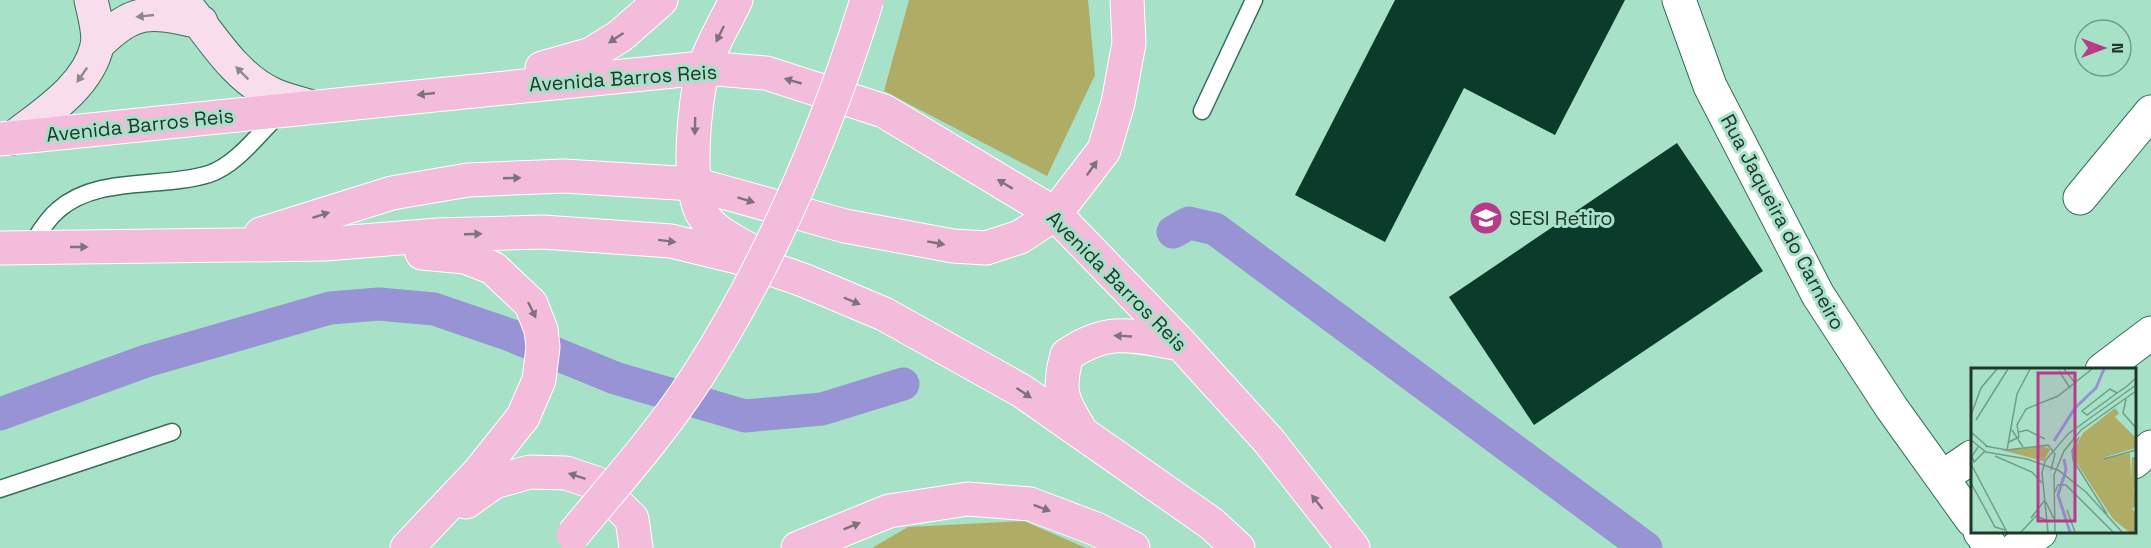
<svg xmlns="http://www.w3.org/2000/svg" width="2151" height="548" viewBox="0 0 2151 548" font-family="'Space Grotesk',sans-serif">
<rect width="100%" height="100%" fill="#a7e2c8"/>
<path fill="#afac66" d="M 909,0 L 1088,0 L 1095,75 L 1047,176 L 884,91 Z
M 1024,521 L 1086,548 L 872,548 L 908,527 Z"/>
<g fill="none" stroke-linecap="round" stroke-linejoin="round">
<path stroke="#9793d5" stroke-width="33" d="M 1173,232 L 1189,223 L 1215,229 L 1646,548
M 0,414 L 146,361 L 330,308 L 379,304 L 434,309 L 510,335 L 615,378 L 745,416 L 822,409 L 903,384"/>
</g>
<path fill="#0b3b2b" d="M 1395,0 L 1625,0 L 1555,135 L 1464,88 L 1385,242 L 1295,195 Z
M 1677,143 L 1763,271 L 1534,425 L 1449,297 Z"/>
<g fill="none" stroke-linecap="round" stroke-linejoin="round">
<defs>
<path id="service" d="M 1202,111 L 1254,0
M 30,247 C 38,235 46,220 58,210 C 98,175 161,189 209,174 C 236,165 259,134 279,114
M 0,489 L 172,432"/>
<path id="minor" d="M 2080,198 L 2151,112
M 2102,370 L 2151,333
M 2134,462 L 2151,447
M 1943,477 L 1972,457
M 2017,548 L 2040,532"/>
<path id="tertiary" d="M 1679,0 L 1710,86 L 1818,295 L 1891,407 L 1972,520
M 1980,532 L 1992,548"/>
<path id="secondary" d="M 182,0 C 209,32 233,76 272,94 C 284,100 299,103 313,107
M 97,45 C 136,7 150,11 201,22
M 13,138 C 42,115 88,87 97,46 C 100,33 94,14 91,0"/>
<path id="primary" d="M 736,0 C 725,23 710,47 703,71 C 694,101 686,188 703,215 C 713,232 738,243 755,253
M 542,68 L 591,54 L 620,36 L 661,0
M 0,139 L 703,68 L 766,73 L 884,111 L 1055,214 L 1181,344 L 1269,441 L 1353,548
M 261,234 L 392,193 L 468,180 L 564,176 L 694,184 L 845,226 L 953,246 L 986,248 L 1020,237 L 1055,214 L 1104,150 L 1118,103 L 1129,43 L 1127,0
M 0,248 L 325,244 L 438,235 L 543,232 L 671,241 L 737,257 L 803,280 L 884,314 L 1022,391 L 1212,524 L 1238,548
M 1081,431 C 1062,401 1057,391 1067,355 C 1109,326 1134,336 1181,344
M 466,502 L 494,482 L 530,472 L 566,473 L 596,483 L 632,519 L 636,548
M 407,548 L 480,471 L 523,417 L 539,380 L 543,347 L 541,330 L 531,304 L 493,268 L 465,257 L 422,253
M 798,548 L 889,511 L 968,499 L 1030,504 L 1096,529 L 1133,548"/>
</defs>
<use href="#service" stroke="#366e59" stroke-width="19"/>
<use href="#minor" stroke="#366e59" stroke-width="35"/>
<use href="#tertiary" stroke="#366e59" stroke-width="35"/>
<use href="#secondary" stroke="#366e59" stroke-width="35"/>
<use href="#primary" stroke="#fff" stroke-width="35"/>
<use href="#service" stroke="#fff" stroke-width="16"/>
<use href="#minor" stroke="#fff" stroke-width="33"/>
<use href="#tertiary" stroke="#fff" stroke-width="33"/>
<use href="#secondary" stroke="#f8ddec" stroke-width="33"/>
<use href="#primary" stroke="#f2bcda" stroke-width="33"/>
<defs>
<path id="primary-bridge" d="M 573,535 C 615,484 661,433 697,377 C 772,260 826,132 867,0"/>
</defs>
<use href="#primary-bridge" stroke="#fff" stroke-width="35" stroke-linecap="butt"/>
<use href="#primary-bridge" stroke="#f2bcda" stroke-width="33"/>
</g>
<defs><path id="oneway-solid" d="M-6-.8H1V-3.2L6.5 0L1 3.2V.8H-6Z" transform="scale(1.5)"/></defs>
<g fill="#8c8a8d">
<use href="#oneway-solid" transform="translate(145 16) rotate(174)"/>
<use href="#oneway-solid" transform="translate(242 73) rotate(-135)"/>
<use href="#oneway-solid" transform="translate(82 75) rotate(125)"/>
</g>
<g fill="#7e737b">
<use href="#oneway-solid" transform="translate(720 34) rotate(116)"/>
<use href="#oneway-solid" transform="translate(616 38) rotate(146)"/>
<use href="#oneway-solid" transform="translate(793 81) rotate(-164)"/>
<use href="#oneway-solid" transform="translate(426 94) rotate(174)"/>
<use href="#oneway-solid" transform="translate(695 126) rotate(91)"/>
<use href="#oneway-solid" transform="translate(1092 168) rotate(-55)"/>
<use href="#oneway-solid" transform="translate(512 178) rotate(-2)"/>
<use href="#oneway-solid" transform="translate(1005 184) rotate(-149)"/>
<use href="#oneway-solid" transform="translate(746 200) rotate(17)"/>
<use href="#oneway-solid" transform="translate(321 215) rotate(-18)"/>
<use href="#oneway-solid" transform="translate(473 234) rotate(-2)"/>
<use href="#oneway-solid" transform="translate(667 241) rotate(7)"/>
<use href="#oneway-solid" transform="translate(936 243) rotate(10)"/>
<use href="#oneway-solid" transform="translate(79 247)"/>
<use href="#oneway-solid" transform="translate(852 301) rotate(23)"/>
<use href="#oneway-solid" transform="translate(532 310) rotate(64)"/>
<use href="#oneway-solid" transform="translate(1123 336) rotate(-177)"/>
<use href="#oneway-solid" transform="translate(1024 393) rotate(34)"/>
<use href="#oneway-solid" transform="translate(577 476) rotate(-162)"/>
<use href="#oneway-solid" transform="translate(1317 502) rotate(-128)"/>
<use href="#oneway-solid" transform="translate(1042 508) rotate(21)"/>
<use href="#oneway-solid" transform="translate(852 526) rotate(-22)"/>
</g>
<defs>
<symbol id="school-disc" viewBox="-11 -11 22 22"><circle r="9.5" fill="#b83a88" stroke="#a7e2c8"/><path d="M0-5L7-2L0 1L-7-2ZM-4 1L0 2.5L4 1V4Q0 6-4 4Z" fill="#fff"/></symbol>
</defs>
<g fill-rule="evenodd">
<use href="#school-disc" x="1467" y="199" width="38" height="38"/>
</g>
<g text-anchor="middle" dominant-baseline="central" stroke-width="6" stroke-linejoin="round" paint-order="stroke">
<g font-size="20" fill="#20372e" stroke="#a7e2c8">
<text transform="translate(623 78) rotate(-4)">Avenida Barros Reis</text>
<text transform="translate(140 125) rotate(-6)">Avenida Barros Reis</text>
<text transform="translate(1783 222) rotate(62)">Rua Jaqueira do Carneiro</text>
<text transform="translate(1117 281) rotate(45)">Avenida Barros Reis</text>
</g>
<g font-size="20" fill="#20372e" stroke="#a7e2c8" text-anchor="start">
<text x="1509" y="218">SESI Retiro</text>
</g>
</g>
<g transform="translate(1971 368)">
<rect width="165" height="165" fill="#a7e2c8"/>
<path d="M 144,40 L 148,45 L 144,49 L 165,70 L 165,80 L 131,90 L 159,85 L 160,111 L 161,89 L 165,89 L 165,121 L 160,121 L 165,122 L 165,137 L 161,141 L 165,145 L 165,164 L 158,164 L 142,151 L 103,91 L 102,83 L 112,65 ZM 72,78 L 79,81 L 73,93 L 30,82 Z" fill="#afac66"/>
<path fill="none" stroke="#9793d5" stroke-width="3" d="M 83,73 L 104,40 L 125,20 L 133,1M 93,91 L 95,102 L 87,127 L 99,164"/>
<path fill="none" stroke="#719e8a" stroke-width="1.5" d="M 93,1 L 105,16M 88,3 L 99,20M 146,25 L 139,21 L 111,43 L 116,47 L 146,25 L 155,19 L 165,10M 155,31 L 152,45 L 165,60M 0,47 L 10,20 L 26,1M 5,52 L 37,1M 41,62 L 52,79M 0,64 L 17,79M 48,64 L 56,62 L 74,71M 108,69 L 101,83 L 102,92 L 136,146M 0,72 L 15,84 L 56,91 L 87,102 L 115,124 L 151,164M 38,74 L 48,69 L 46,57 L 55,41 L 87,28 L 121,1M 14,78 L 36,82 L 77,77 L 84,86 L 80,102M 7,79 L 1,88 L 3,94 L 14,83M 36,82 L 46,26 L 59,1M 24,88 L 61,104 L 71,115M 133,91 L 165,82M 0,96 L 36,164M 0,115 L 24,159 L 34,162M 84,124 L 87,117 L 95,117 L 142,164M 75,134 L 83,151M 96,142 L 104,164M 60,150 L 74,132M 50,164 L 65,148 L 75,152M 77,164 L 71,105 L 74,93 L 97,66 L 165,17M 84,164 L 83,107 L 93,83 L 110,62 L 165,23"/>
<path fill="#b83a88" fill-opacity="0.15" stroke="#b83a88" stroke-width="3" d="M 67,5 L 104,5 L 104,153 L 67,153 Z"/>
<rect width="165" height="165" fill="none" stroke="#20372e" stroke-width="3"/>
</g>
<g transform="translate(2103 48) rotate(90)"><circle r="28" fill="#a7e2c8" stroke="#719e8a" stroke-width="1.5"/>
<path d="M0-4.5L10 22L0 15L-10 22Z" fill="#b83a88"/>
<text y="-9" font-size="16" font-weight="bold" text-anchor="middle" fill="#20372e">N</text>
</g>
</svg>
